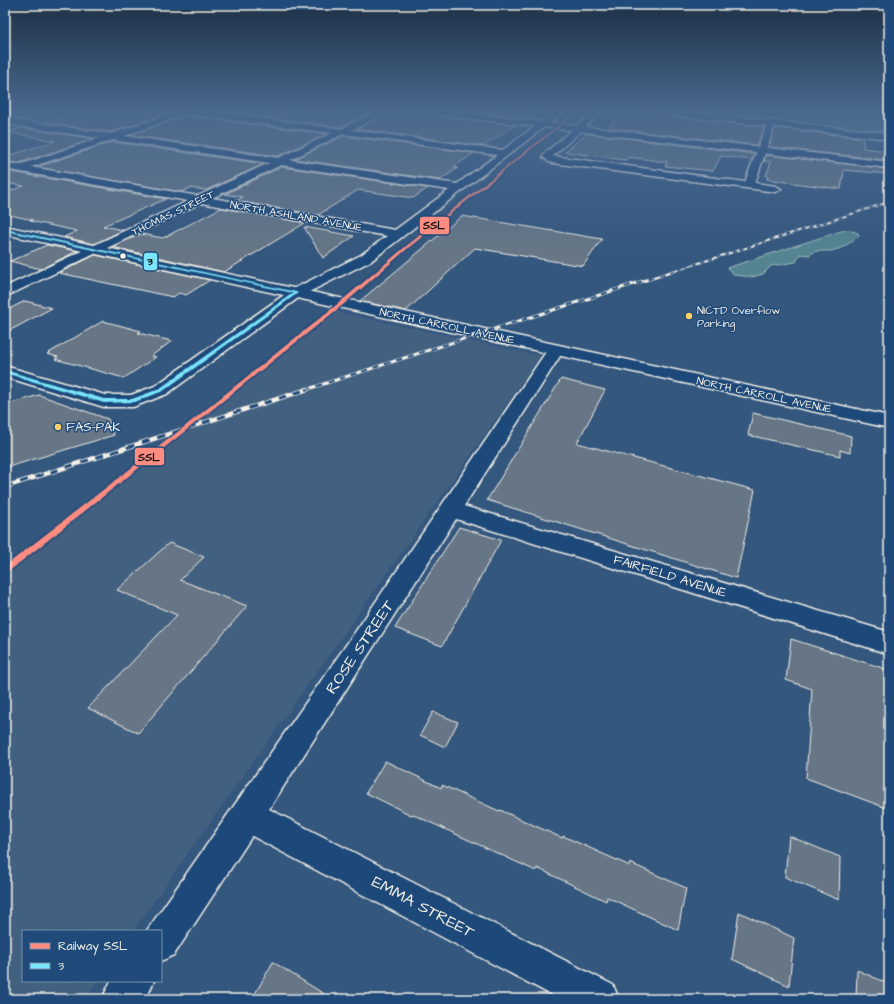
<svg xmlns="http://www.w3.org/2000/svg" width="894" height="1004" viewBox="0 0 894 1004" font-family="'Architects Daughter',sans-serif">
<rect width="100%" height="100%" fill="#34577e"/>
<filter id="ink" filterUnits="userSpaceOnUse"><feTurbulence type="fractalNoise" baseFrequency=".025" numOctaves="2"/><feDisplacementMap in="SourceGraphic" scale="8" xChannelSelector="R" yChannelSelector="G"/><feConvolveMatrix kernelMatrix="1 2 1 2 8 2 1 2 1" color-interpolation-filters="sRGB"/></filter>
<g filter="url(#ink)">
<path fill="#436080" d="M 334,311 L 541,356 L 133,931 L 23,931 L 23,981 L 98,981 L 85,999 L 5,999 L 5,564 Z"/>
<path fill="#528490" stroke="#a3babc" d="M 215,111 L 285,111 L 259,113 L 246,118 Z
M 780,111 L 889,111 L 889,134 L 855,130 L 851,127 L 839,125 L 834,121 L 825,120 L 809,120 L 808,123 C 793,124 791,118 780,111 Z
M 849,230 L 858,233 L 859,236 L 842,248 L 831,251 L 816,251 L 809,255 L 800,254 L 796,262 L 771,266 L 763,274 L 752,277 L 735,275 L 727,268 L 841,231 Z"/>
<path fill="#667686" stroke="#f4f1e8" d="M 79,111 L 148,111 L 166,114 L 111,132 L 42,122 Z
M 282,111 L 374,111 L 341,127 L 266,118 Z
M 390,111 L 419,111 L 424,114 L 515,125 L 484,146 L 357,129 Z
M 466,111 L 521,111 L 518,114 L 529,115 L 525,118 Z
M 624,111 L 647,111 L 652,114 L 764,127 L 757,145 L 607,128 Z
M 185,116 L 250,124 L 327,134 L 278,156 L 130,135 Z
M 22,128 L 94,139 L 19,163 L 5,162 L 5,157 L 55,141 L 6,132 Z
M 775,128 L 863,138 L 863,148 L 889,151 L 889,160 L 769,147 Z
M 586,134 L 599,135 L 754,154 L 752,160 L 721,156 L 713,171 L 665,166 L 667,162 L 628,157 L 626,160 L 565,152 Z
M 343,136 L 474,153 L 454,167 L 458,168 L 440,180 L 295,159 Z
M 113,142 L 264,164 L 206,190 L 190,188 L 181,192 L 37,167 Z
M 766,155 L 889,169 L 889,174 L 844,170 L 841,189 L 793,183 L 767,179 L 768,176 L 766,176 L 771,162 L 764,161 Z
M 281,167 L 428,188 L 413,198 L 358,190 L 318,215 L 236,201 L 243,197 L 225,194 Z
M 5,171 L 166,199 L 103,226 L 123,230 L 94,244 L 64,237 L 77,231 L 30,221 L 33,220 L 5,214 L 5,193 L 24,186 L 5,183 Z
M 221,208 L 305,223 L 224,272 L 112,247 L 141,234 L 163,238 Z
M 462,216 L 602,239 L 583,266 L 475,248 L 406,311 L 360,301 Z
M 304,227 L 354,236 L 323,258 Z
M 47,245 L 77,251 L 41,269 L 10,261 Z
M 95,255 L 210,280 L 186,295 L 179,293 L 173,297 L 59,273 Z
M 25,301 L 52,308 L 5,333 L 5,311 Z
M 103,321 L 141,331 L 138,333 L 172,341 L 151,356 L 156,357 L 124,378 L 55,359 L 58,357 L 47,354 Z
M 561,379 L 605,390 L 577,443 L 755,490 L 736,578 L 487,500 Z
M 39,395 L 108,419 L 114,435 L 5,468 L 5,405 Z
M 753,413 L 851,436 L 850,453 L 840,450 L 840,456 L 748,435 Z
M 459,527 L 501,540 L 442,646 L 395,628 Z
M 169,543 L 204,557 L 180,580 L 247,606 L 138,733 L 88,708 L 177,615 L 117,590 Z
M 791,639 L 889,670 L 889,809 L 806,778 L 812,689 L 786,680 Z
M 433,712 L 458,722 L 445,747 L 420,735 Z
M 385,761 L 441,788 L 442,785 L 499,811 L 500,810 L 562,838 L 563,836 L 630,866 L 630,863 L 686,888 L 678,930 L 607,897 L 606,901 L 537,868 L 536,871 L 412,814 L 411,815 L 366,793 Z
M 789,836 L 840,857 L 839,900 L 785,877 Z
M 739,912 L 794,938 L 789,986 L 732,959 Z
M 273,962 L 332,999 L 252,999 Z
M 857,970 L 889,984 L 889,999 L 856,999 Z"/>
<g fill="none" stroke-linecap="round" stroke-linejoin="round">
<defs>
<path id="street" d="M 179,111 L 206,111 L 341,129 L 378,111 L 389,111 L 352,130 L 503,150 L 555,111 L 565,111 L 371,261 L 301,296 L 167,394 L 133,407 L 104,407 L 5,377 L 5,366 L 105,395 L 131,395 L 155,386 L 291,290 L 361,255 L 387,236 L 201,203 L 5,297 L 5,287 L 188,201 L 5,169 L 5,163 L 19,165 L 100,138 L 5,124 L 5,118 L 111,134 ZM 187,114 L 332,133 L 278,158 L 124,136 ZM 343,134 L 497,155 L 457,184 L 290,160 ZM 113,140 L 269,163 L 198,196 L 31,167 ZM 281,165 L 449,190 L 395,230 L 212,198 Z
M 594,111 L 603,111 L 553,156 L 745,182 L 767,124 L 771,121 L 775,124 L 755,183 L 776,186 L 781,189 L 776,192 L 552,163 L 549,162 L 543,157 L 545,153 Z
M 725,111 L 733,111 L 727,121 L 724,122 L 720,119 Z
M 556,345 L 562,346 L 564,350 L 464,506 L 889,632 L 889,654 L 456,519 L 269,809 L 613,985 L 619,999 L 559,999 L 252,836 L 174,955 L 161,961 L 161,931 L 147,931 L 148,929 L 360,625 L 550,346 Z
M 111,981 L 154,981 L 146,999 L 102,999 Z"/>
<path id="secondary" d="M 420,111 L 449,111 L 889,162 L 889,168 L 424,113 Z
M 648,111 L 680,111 L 889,133 L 889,139 L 652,113 Z
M 5,226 L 889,416 L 889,428 L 5,234 Z"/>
<path id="primary" d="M 5,111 L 14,111 L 5,114 Z"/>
</defs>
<use href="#street" stroke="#f4f1e8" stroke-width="3"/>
<use href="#secondary" stroke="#f4f1e8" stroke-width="3"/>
<use href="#primary" stroke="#f4f1e8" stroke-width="3"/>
<use href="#street" fill="#1f4a7a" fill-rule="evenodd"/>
<use href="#secondary" fill="#1f4a7a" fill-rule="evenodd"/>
<use href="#primary" fill="#6c7e84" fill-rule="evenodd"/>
<defs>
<path id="rail-far2" d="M 671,272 L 889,202"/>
<path id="rail-far1" d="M 305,390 L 674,271"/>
<path id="rail" d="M 5,487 L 308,389"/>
</defs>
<use href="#rail-far2" stroke="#f4f1e8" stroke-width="2"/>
<use href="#rail-far1" stroke="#f4f1e8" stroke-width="3"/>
<use href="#rail" stroke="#f4f1e8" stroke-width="4.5"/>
<use href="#rail-far2" stroke="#1f4a7a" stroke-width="1.5" stroke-dasharray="4" stroke-linecap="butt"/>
<use href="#rail-far1" stroke="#1f4a7a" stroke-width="2" stroke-dasharray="6" stroke-linecap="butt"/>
<use href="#rail" stroke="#1f4a7a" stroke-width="3" stroke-dasharray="8" stroke-linecap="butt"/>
<defs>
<path id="bus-1" d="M 5,229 L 296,292 L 298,293 L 163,391 L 135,402 L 104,403 L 5,373 L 5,370 L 104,399 L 132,399 L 159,389 L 293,293 L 5,231 Z"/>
</defs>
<use href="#bus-1" stroke="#1f4a7a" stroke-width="3"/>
<use href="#bus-1" fill="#7ae5fd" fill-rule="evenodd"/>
<defs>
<path id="rail-1" d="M 576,111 L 579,111 L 407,249 L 344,304 L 188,429 L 8,572 L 5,573 L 5,566 L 184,427 L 340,302 L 405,247 Z"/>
</defs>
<use href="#rail-1" stroke="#1f4a7a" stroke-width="3"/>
<use href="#rail-1" fill="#ff8c80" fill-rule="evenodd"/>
</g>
</g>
<linearGradient id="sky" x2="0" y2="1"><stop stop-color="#1d3045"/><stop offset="0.44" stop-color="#4a698f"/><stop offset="1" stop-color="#4a698f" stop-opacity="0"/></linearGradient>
<rect width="894" height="252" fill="url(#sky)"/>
<circle fill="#f4f1e8" stroke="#1f4a7a" stroke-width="1.5" cx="123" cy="256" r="3.5"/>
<g fill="#ffd166" stroke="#1f4a7a" stroke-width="1.5">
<circle cx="689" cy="316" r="4"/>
<circle cx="58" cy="427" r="4"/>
</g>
<g text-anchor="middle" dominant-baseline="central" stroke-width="3" stroke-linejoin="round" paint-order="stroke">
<g font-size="11" fill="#f4f1e8" stroke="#1f4a7a">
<text transform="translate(173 213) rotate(-26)">THOMAS STREET</text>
<text transform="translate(296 216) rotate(10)">NORTH ASHLAND AVENUE</text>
<text transform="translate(447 326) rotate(12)">NORTH CARROLL AVENUE</text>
<text transform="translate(764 395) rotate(12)">NORTH CARROLL AVENUE</text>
</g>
<g font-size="11" fill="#f4f1e8" stroke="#1f4a7a" text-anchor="start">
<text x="697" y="310">NICTD Overflow<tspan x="697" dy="13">Parking</tspan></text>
</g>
<g font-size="13" fill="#f4f1e8" stroke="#1f4a7a" text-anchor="start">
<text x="66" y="427">FAS-PAK</text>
</g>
<g font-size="13" fill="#f4f1e8" stroke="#1f4a7a">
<text transform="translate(670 576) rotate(17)">FAIRFIELD AVENUE</text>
</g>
<g font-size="16" fill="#f4f1e8" stroke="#1f4a7a">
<text transform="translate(360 647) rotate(-56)">ROSE STREET</text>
<text transform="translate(423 907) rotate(28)">EMMA STREET</text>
</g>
</g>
<g stroke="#1f4a7a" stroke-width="1.5">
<rect x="419" y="216" width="31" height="19" rx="4" fill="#ff8c80"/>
<rect x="143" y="252" width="15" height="19" rx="4" fill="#7ae5fd"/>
<rect x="134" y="447" width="31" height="19" rx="4" fill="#ff8c80"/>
</g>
<g font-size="11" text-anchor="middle" font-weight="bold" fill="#111">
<text x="434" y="229">SSL</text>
<text x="150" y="265">3</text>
<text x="149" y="461">SSL</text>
</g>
<rect width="894" height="1004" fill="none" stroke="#1f4a7a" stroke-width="20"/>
<rect x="10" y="10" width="874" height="984" fill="none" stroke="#f4f1e8" stroke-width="1.5" filter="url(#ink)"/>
<rect x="22" y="930" width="140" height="52" fill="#1f4a7a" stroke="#748da6"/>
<rect x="30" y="943" width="20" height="6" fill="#ff8c80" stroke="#748da6"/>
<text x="58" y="950" font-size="12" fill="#f4f1e8">Railway SSL</text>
<rect x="30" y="963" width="20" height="6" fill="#7ae5fd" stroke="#748da6"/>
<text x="58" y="970" font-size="12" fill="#f4f1e8">3</text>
</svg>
